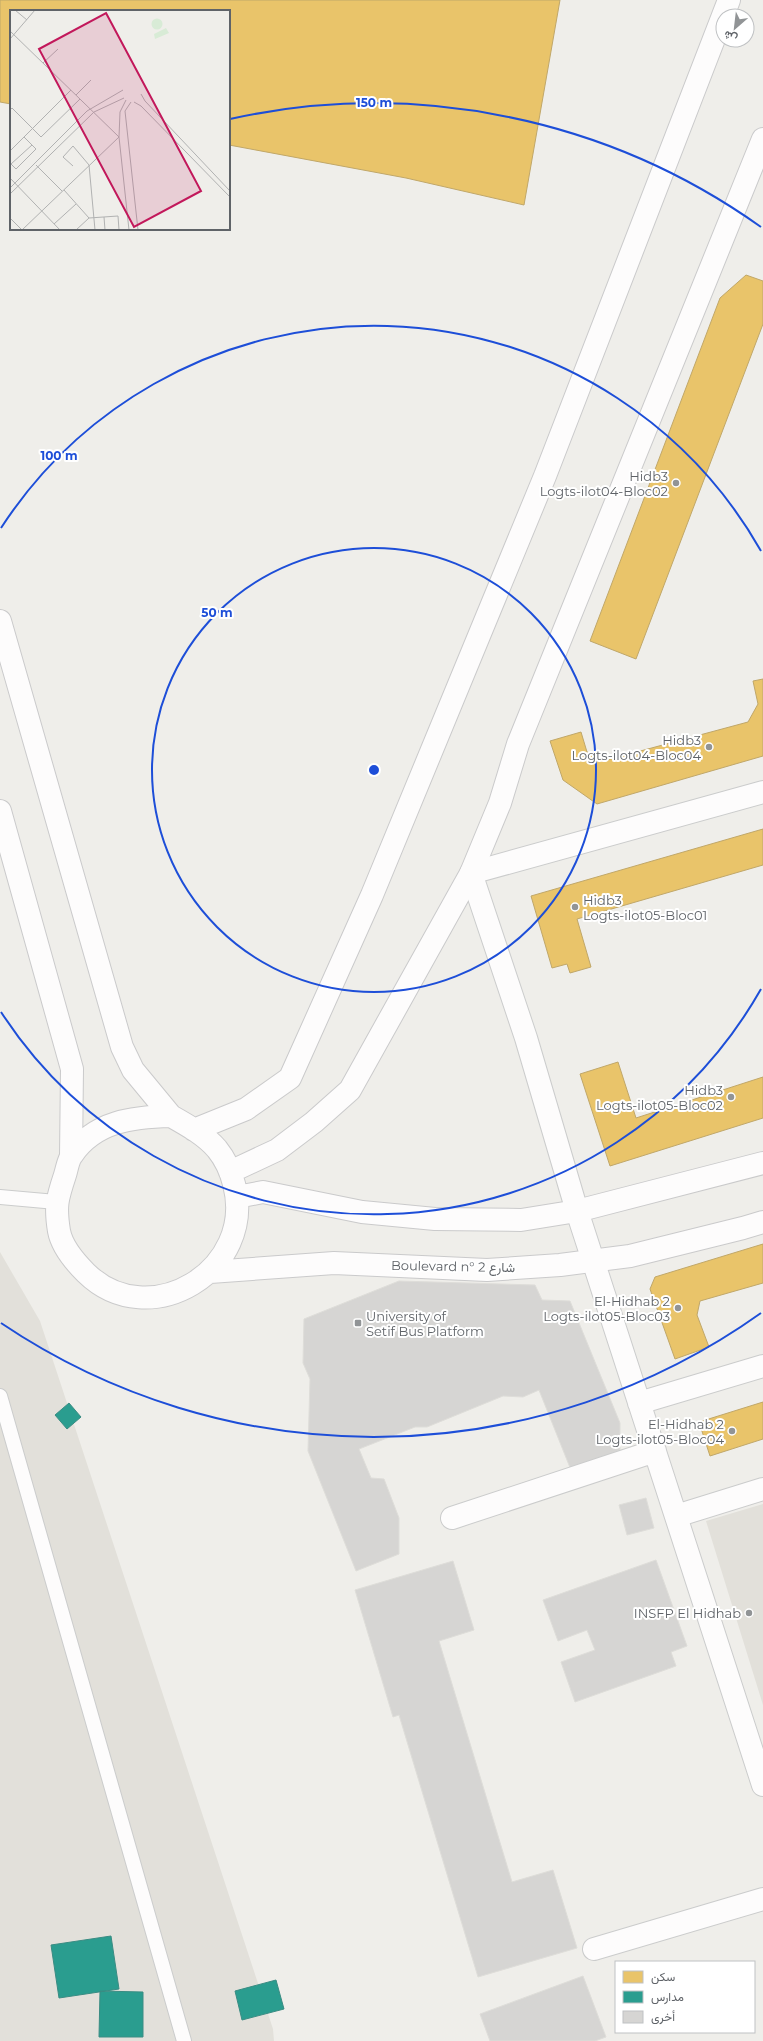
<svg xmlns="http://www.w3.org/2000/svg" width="763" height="2041" viewBox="0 0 763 2041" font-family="Montserrat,Vazirmatn,sans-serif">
<rect width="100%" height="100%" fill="#efeeea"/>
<path fill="#e2e0da" d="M 0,1252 L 40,1321 L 273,2029 L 274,2041 L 0,2041 Z
M 763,1504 L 763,1705 L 706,1521 Z"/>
<path fill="#e9c46a" stroke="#c0a769" d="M 0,0 L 560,0 L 524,205 L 406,178 L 229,145 L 229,11 L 11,11 L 11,104 L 0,102 Z
M 746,275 L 763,281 L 763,324 L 636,659 L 590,641 L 720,298 Z
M 763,679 L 763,756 L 597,804 L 563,780 L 550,741 L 581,732 L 587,752 L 607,760 L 748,722 L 758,704 L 753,681 Z
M 763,829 L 763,865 L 577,919 L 591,967 L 570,973 L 567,964 L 552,968 L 531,896 Z
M 618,1062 L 636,1118 L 763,1077 L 763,1118 L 610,1166 L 580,1074 Z
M 763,1244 L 763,1283 L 700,1301 L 697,1315 L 709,1347 L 675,1359 L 650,1289 L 655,1277 Z
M 763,1402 L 763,1439 L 710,1456 L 699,1422 Z"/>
<path fill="#2a9d8f" stroke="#3a8c83" d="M 69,1403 L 81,1417 L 67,1429 L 55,1415 Z
M 111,1936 L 119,1989 L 59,1998 L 51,1945 Z
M 276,1980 L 284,2009 L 242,2020 L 235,1991 Z
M 100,1991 L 143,1992 L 143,2037 L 99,2037 Z"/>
<path fill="#d6d5d3" stroke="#deddd9" d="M 399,1281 L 535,1285 L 542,1300 L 570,1301 L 620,1423 L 620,1450 L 571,1470 L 539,1390 L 523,1397 L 503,1396 L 427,1427 L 415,1427 L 359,1449 L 371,1478 L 384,1479 L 399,1518 L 399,1554 L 356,1571 L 308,1451 L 310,1379 L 303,1363 L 304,1319 Z
M 646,1498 L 654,1528 L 627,1535 L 619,1505 Z
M 656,1560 L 687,1646 L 671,1652 L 676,1666 L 575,1702 L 561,1662 L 595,1650 L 587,1630 L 558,1641 L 543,1600 Z
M 453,1561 L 474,1630 L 439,1641 L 512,1882 L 553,1870 L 577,1948 L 478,1977 L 399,1715 L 393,1717 L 355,1590 Z
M 583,1976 L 606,2037 L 595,2041 L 490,2041 L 480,2014 Z"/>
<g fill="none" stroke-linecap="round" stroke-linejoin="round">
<defs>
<path id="lane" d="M 0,1197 L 56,1202
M 0,1396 L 184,2041"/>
<path id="street" d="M 763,792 L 471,873 L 526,1038 L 577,1211 L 763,1785
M 639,1403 L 763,1366
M 676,1516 L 763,1489
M 452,1518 L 655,1451
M 594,1949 L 763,1899"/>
<path id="secondary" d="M 0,621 L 122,1047 L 133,1070 L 171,1116
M 0,811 L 72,1069 L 71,1156
M 171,1116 C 187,1125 205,1135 217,1149 C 225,1159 231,1172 234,1184 C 257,1270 149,1335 86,1273 C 75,1262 62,1247 59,1231 C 55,1206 57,1199 65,1175 C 67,1169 68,1160 72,1155 C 95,1121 133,1117 171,1116 Z
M 194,1130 L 246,1109 L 290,1078 L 372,895 L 545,476 L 729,0
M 230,1172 L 277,1150 L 314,1122 L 350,1090 L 471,873 L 500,803 L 518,744 L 763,139
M 237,1197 L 263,1192 L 362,1212 L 435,1219 L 521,1220 L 577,1211 L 763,1163
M 210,1272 L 334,1263 L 487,1270 L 560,1265 L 630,1256 L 743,1228 L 763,1222"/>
</defs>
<use href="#lane" stroke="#cbcccc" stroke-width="16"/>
<use href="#street" stroke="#cbcccc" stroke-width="24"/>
<use href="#secondary" stroke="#cacacb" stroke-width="24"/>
<use href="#lane" stroke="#fdfcfc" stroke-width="14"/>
<use href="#street" stroke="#fdfcfc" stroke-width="22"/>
<use href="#secondary" stroke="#fdfcfc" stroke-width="22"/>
</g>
<g fill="none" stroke="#1d4ed8" stroke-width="2">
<circle cx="374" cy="770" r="222"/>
<path d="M761 989A445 445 0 0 1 1 1012M1 528A445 445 0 0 1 761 551"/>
<path d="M761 1313A667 667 0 0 1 1 1323M230 119A667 667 0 0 1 761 227"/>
</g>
<g fill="#919496" stroke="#fff" stroke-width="1.5">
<circle cx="676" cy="483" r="4"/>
<circle cx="709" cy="747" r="4"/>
<circle cx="575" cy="907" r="4"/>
<circle cx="731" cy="1097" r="4"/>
<circle cx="678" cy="1308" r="4"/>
<rect x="354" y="1319" width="8" height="8" rx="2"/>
<circle cx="732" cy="1431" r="4"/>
<circle cx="749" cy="1613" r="4"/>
</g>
<g text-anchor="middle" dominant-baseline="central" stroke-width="4" stroke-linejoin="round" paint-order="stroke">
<g font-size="13" fill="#5f6368" stroke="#fff" text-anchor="end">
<text x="668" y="476">Hidb3<tspan x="668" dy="15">Logts-ilot04-Bloc02</tspan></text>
<text x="701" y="740">Hidb3<tspan x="701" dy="15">Logts-ilot04-Bloc04</tspan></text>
<text x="583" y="900" text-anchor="start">Hidb3<tspan x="583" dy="15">Logts-ilot05-Bloc01</tspan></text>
<text x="723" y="1090">Hidb3<tspan x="723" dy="15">Logts-ilot05-Bloc02</tspan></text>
<text x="670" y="1301">El-Hidhab 2<tspan x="670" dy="15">Logts-ilot05-Bloc03</tspan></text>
<text x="366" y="1316" text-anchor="start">University of<tspan x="366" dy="15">Setif Bus Platform</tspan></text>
<text x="724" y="1424">El-Hidhab 2<tspan x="724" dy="15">Logts-ilot05-Bloc04</tspan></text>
<text x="741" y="1613">INSFP El Hidhab</text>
</g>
<g font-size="13" fill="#5f6368" stroke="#fff">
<text transform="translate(453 1266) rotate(1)">Boulevard n° شارع 2</text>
</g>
</g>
<g transform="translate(10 10)">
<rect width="220" height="220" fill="#efeeea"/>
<path d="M141.5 14a5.5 5.5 0 1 1 11 0a5.5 5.5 0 1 1-11 0ZM 156,18 L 159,23 L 145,29 L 144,24 Z" fill="#d8ebd6"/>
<path fill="none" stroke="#b1b2b2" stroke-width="1" d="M 5,0 L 17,10M 0,21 L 109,127M 0,29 L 25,0M 33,53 L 48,39M 131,84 L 135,91 L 220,181M 66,85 L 81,70M 116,90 L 110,102 L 109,127 L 119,220M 121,92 L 115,101 L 128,220M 124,92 L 131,96 L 220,187M 0,100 L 2,98 L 31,127 L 70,89M 14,127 L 26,139 L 6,159 L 1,154 L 22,135M 0,141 L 61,80M 26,155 L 52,181M 63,156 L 53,147 L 63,136 L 79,155 L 85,220M 0,168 L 50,220M 0,178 L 77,101 L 113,80M 54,180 L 79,208M 0,184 L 84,102 L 114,88M 94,207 L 95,220M 0,208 L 12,220M 44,214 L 66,194M 12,220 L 109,127M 66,220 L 79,208 L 108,206 L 109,220"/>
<path fill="#c2185b" fill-opacity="0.15" stroke="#c2185b" stroke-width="2" d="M 96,3 L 191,181 L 124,217 L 29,39 Z"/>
<rect width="220" height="220" fill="none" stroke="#5f6368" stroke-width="2"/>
</g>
<circle cx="374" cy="770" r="6" fill="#1d4ed8" stroke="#fff" stroke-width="2"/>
<g font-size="12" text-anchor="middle" font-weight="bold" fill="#1d4ed8" stroke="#fff" stroke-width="4" stroke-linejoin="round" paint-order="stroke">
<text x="374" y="107">150 m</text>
<text x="59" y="460">100 m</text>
<text x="217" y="617">50 m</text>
</g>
<rect x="615" y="1961" width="140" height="72" fill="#ffffff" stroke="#bfc1c3"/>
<rect x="623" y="1971" width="20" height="12" fill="#e9c46a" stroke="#bfc1c3"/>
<text x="651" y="1981" font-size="12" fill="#5f6368">سكن</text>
<rect x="623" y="1991" width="20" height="12" fill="#2a9d8f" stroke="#bfc1c3"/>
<text x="651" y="2001" font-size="12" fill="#5f6368">مدارس</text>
<rect x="623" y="2011" width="20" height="12" fill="#d6d5d3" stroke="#bfc1c3"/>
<text x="651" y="2021" font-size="12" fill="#5f6368">أخرى</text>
<g transform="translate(735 28) rotate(208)"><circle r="19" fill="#ffffff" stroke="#bfc1c3"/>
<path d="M0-3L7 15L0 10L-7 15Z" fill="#919496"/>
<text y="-6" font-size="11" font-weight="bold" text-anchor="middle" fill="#5f6368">ش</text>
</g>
</svg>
